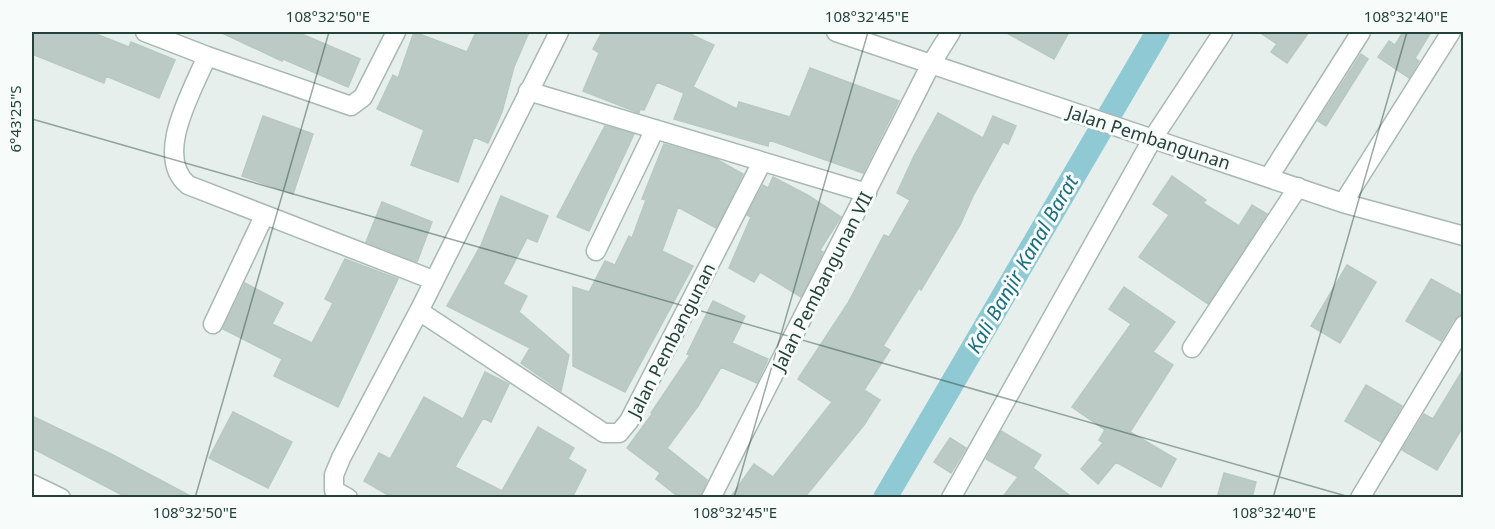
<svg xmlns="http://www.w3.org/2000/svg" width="1495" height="529" viewBox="0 0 1495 529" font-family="'Noto Sans',sans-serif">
<rect width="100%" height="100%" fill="#e6efeb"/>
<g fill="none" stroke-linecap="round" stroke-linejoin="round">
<path stroke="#8ec9d4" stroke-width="24" d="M 885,498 L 1158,32"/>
</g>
<path fill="#bbcac4" stroke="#b8c9c2" stroke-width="1.5" d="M 32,32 L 91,32 L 129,47 L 131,42 L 175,60 L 159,98 L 106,76 L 104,83 L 32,54 Z
M 220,32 L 297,32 L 360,59 L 348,87 L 283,59 L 282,61 Z
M 414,32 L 467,52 L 476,32 L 529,32 L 514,67 L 502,112 L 488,143 L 474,137 L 458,182 L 411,165 L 424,130 L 377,109 L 393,75 L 398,78 Z
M 602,32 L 686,32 L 714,45 L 693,87 L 737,109 L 739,102 L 790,117 L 810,68 L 899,101 L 863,173 L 769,140 L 768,146 L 674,119 L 684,93 L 657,82 L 644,110 L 640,109 L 639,113 L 583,91 L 599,53 L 593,49 Z
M 1005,32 L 1069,32 L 1054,59 Z
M 1259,32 L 1309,32 L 1287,63 L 1271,52 L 1277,44 Z
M 1403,32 L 1431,32 L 1415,58 L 1419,61 L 1409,78 L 1378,57 L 1389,41 L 1395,45 Z
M 1361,54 L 1368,59 L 1326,126 L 1318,121 Z
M 938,113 L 983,138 L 993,116 L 1016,126 L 1008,144 L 1003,142 L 973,196 L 960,225 L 921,290 L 919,288 L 883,346 L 890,350 L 864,390 L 880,400 L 864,425 L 804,498 L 730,498 L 754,464 L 773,477 L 832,402 L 798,379 L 848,303 L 884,235 L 889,237 L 910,200 L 897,193 L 914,156 Z
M 263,116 L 313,134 L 293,194 L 242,176 Z
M 605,126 L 634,134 L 589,231 L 557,217 Z
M 664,144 L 716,159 L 743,174 L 716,228 L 678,207 L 662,251 L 693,266 L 625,392 L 573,366 L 573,287 L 589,292 L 605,261 L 615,265 L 629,236 L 632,238 L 646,200 L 642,199 Z
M 1172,176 L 1206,200 L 1203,203 L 1239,226 L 1252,205 L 1267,214 L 1208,304 L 1139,257 L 1169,215 L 1153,204 Z
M 773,177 L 809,196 L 841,217 L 820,250 L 823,252 L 801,297 L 760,272 L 754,282 L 729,268 L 751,217 L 747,215 L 763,185 L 768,188 Z
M 501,196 L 548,216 L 537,242 L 527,238 L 503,284 L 527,296 L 519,312 L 569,355 L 561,391 L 521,363 L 530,348 L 447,306 L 481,245 Z
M 382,202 L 432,222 L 417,262 L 366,242 Z
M 345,259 L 398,279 L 338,407 L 274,376 L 282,359 L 223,329 L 245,283 L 283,303 L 272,324 L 312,343 L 333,303 L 325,299 Z
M 1347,265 L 1376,282 L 1340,343 L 1311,326 Z
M 1431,279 L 1464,297 L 1464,314 L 1454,319 L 1441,341 L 1406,321 Z
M 1124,287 L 1175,322 L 1153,352 L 1173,365 L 1130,432 L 1176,459 L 1161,487 L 1116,462 L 1098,484 L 1081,469 L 1103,443 L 1099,440 L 1105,430 L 1072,407 L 1131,324 L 1109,309 Z
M 713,301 L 745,316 L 732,343 L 768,359 L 757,383 L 721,367 L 698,406 L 667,448 L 707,480 L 700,498 L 680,498 L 656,479 L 660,473 L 627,448 L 652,414 L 651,413 L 690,355 L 687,354 Z
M 1464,368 L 1464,425 L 1437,470 L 1402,450 L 1424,414 L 1433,419 Z
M 485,372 L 509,384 L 491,422 L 483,418 L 455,467 L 502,491 L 538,427 L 574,448 L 568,459 L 586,470 L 572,498 L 393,498 L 364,481 L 379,453 L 390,459 L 424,397 L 463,419 Z
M 1366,385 L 1402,406 L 1381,442 L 1345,421 Z
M 233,412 L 292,442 L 268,488 L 209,458 Z
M 32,416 L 113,455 L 194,498 L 128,498 L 32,448 Z
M 1001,431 L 1041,455 L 1033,468 L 1073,498 L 1002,498 L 1018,477 L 986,459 Z
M 950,438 L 966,448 L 951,473 L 934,462 Z
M 1224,473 L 1256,482 L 1252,498 L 1217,498 Z"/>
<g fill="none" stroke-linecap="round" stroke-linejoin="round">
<defs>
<path id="minor" d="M 145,32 L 207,56 L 351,106 L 363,97 L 396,32
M 836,32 L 1343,203 L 1464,236
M 207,56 C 193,90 153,156 188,185 L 433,280
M 528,91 L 867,193
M 1269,177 L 1361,32
M 1343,203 L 1451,32
M 596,251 L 655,129
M 419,311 L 604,433 L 619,433 L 629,421 L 762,162
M 213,324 L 264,216
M 1192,348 L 1298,187
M 32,484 L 61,498
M 348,498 L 334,490 L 334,475 L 341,458 L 419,311 L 559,32
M 711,498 L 931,64 L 951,32
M 951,498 L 1153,138 L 1223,32
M 1360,498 L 1464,325"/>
</defs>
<use href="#minor" stroke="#a8b8b2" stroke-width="21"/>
<use href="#minor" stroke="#fff" stroke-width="18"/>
</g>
<path fill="none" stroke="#24423a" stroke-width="1.5" stroke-opacity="0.45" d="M 32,119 L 1353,498M 195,498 L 329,32M 734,498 L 868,32M 1273,498 L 1407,32"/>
<g text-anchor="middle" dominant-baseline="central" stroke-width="6" stroke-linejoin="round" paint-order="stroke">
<g font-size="18" fill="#24423a" stroke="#f7fbf9">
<text transform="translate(1149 137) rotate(18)">Jalan Pembangunan</text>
<text transform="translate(822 281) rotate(-63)">Jalan Pembangunan VII</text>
<text transform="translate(671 340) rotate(-63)">Jalan Pembangunan</text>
</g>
<g font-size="20" font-style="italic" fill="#1c6f80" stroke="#f7fbf9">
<text transform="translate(1022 264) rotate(-60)">Kali Banjir Kanal Barat</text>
</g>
</g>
<rect width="1495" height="529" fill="none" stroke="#f7fbf9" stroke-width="66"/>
<rect x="33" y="33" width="1429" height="463" fill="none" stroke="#24423a" stroke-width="2"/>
<g font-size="15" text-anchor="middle" fill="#24423a">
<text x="328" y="22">108°32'50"E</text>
<text x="867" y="22">108°32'45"E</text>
<text x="1406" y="22">108°32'40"E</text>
<text transform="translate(16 119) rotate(-90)" y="5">6°43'25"S</text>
<text x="195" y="518">108°32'50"E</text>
<text x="735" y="518">108°32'45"E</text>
<text x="1274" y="518">108°32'40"E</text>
</g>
</svg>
